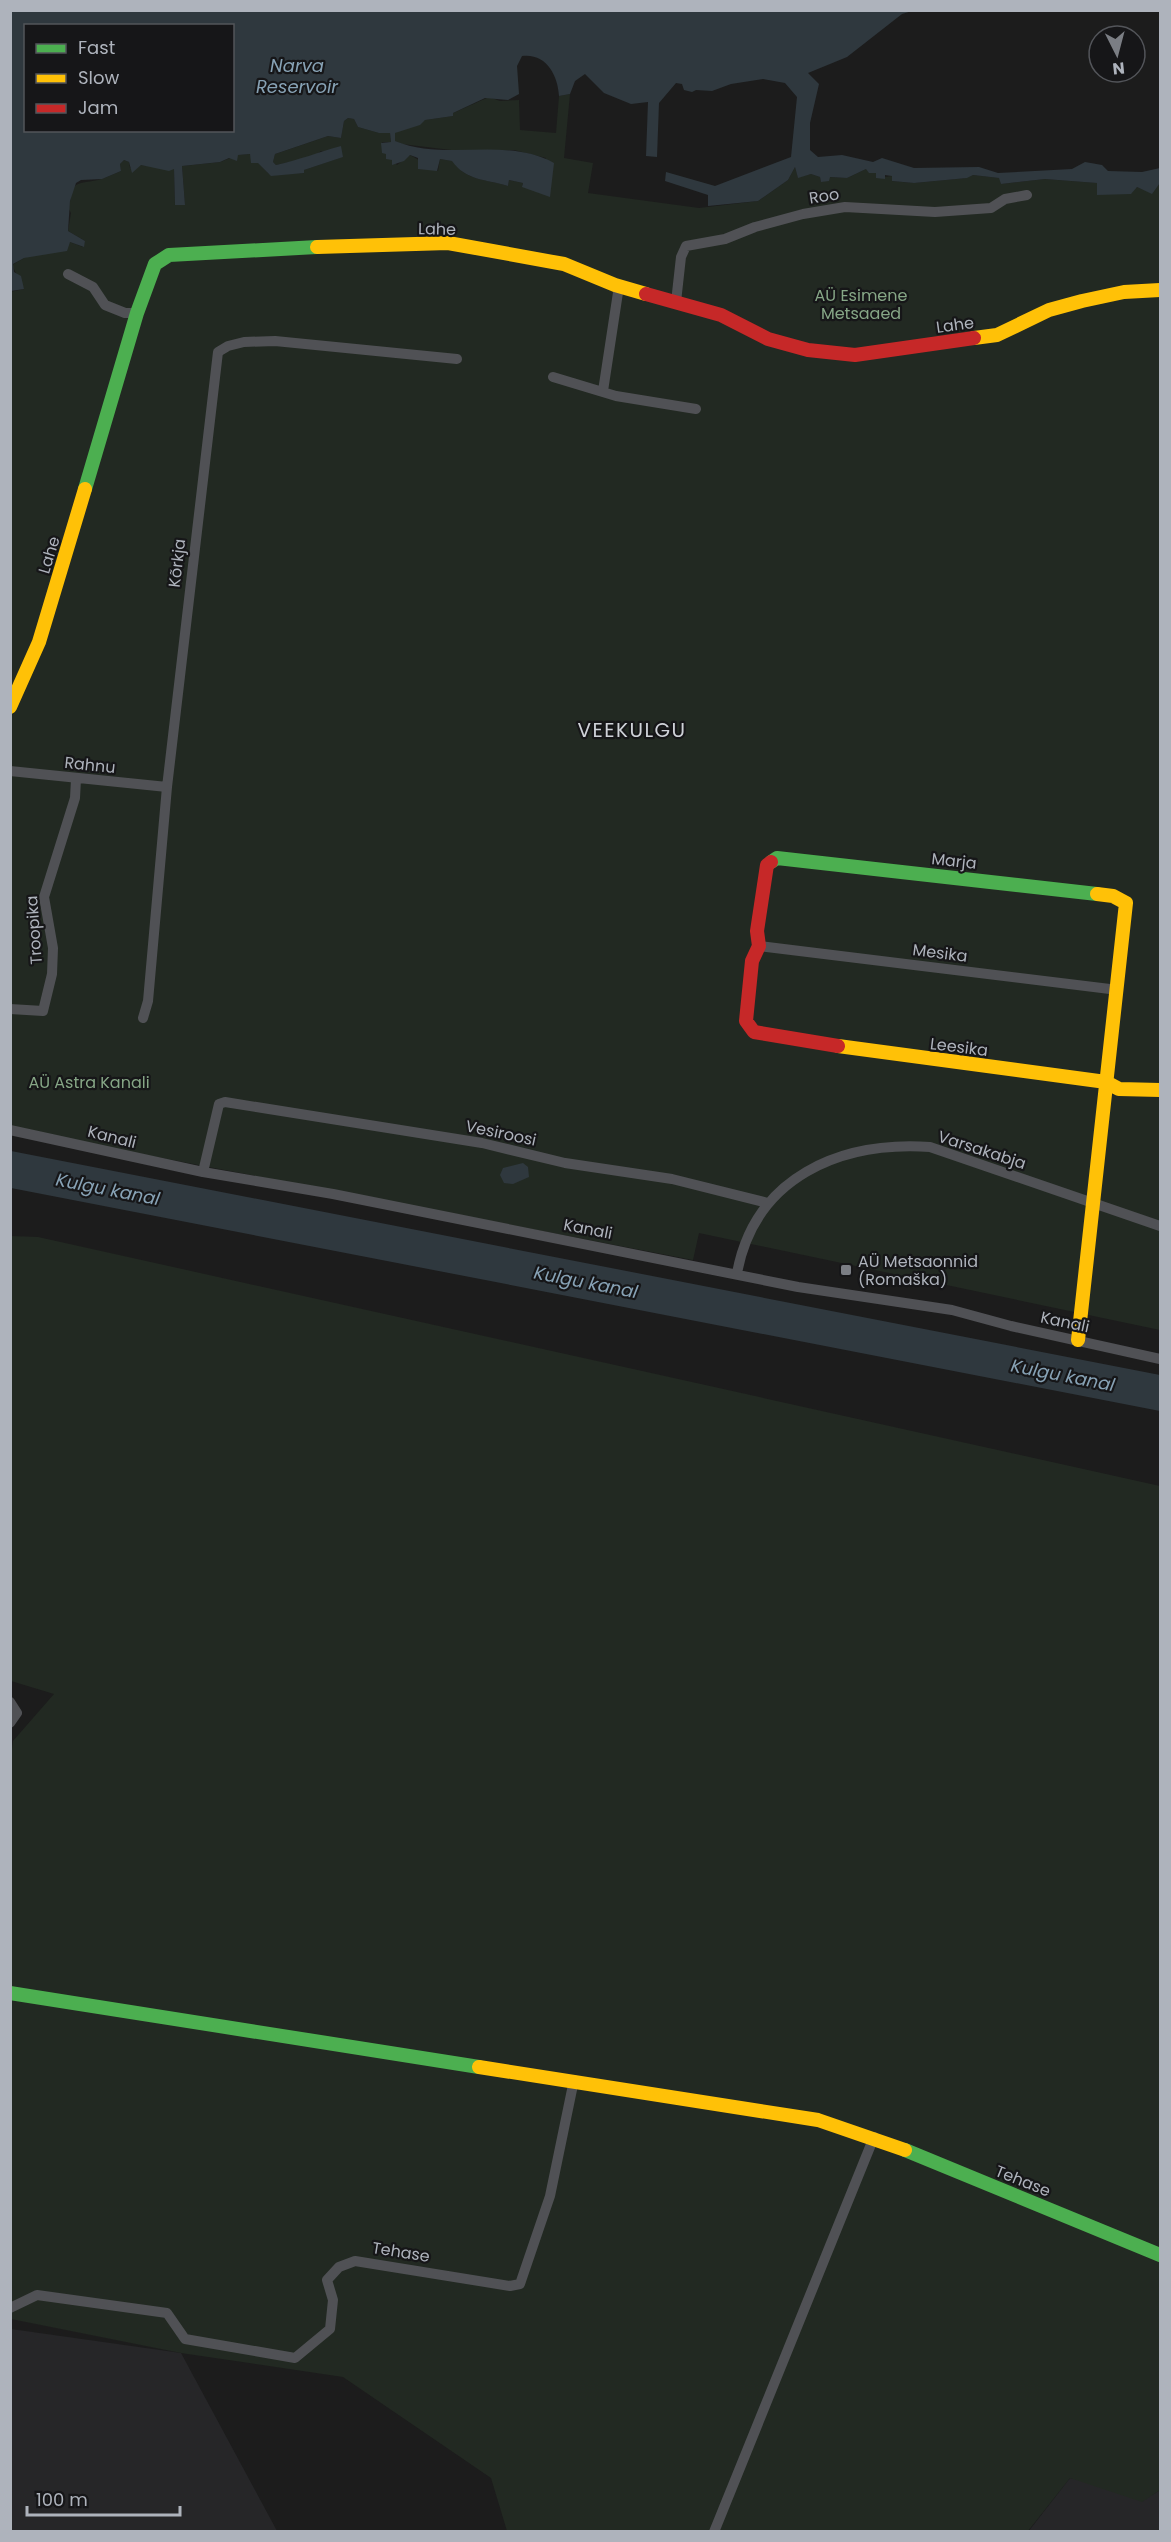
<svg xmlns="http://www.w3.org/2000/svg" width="1171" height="2542" viewBox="0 0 1171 2542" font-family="Poppins,sans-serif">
<rect width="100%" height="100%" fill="#1c1c1c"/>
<path fill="#262628" d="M 11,2329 L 181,2353 L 277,2531 L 11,2531 Z
M 1070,2478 L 1152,2495 L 1160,2490 L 1160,2531 L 1028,2532 Z"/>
<path fill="#222922" d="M 570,94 L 564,158 L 593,163 L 588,193 L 699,208 L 758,201 L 788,180 L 795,167 L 798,177 L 811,174 L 820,177 L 821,181 L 829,177 L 847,178 L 866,169 L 876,173 L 876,178 L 892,176 L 892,181 L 914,183 L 966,178 L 973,175 L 1000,178 L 1001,184 L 1045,179 L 1098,183 L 1098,195 L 1137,187 L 1152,193 L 1160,183 L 1160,1330 L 699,1233 L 693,1260 L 120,1150 L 11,1126 L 10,292 L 24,289 L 12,265 L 24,258 L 70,242 L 83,247 L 85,241 L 68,231 L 71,213 L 69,209 C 73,180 73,185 98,180 C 105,178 113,174 121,171 L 120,164 L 124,160 L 129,162 L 130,168 L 141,165 L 174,169 L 175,205 L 185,205 L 182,166 L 220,162 L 238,155 L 250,154 L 269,174 L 304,173 L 304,170 L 342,157 L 321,151 L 313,157 L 276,165 L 273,162 L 275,154 L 328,136 L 341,138 L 344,121 L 348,118 L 354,119 L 358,127 L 379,133 L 390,133 L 391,142 L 382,142 L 386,154 L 397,165 L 410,155 L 438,171 L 440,159 L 453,161 C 465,181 487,179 508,186 L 509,180 L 523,183 L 522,186 L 546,158 L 514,150 L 467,152 L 402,144 L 395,141 L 394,133 L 425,120 L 453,116 L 453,113 L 489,97 L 500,101 L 519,100 L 520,130 L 556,133 L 559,96 Z
M 11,1236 L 38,1237 L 1160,1486 L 1160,2490 L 1142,2502 L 1070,2478 L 1028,2531 L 507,2531 L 491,2478 L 343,2377 L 181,2353 L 11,2319 L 11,1756 L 13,1741 L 54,1694 L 11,1681 Z"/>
<path fill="#2f383e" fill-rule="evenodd" d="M 11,10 L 912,11 L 902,14 L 847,57 L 808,73 L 819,84 L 810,123 L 810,150 L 818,157 L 842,155 L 873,162 L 882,158 L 914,168 L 979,167 L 998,173 L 1072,169 L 1085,162 L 1102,165 L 1108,171 L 1142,172 L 1160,168 L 1160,183 L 1152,194 L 1137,187 L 1131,194 L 1097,195 L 1097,183 L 1045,179 L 1001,184 L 999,178 L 973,175 L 967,178 L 914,183 L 892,181 L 892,176 L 885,175 L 885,179 L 876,178 L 876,173 L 869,173 L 866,169 L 847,178 L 830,177 L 829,181 L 821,182 L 820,177 L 811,174 L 798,178 L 795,167 L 788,180 L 758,201 L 708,206 L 708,195 L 665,181 L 666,172 L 715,186 L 791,157 L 797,97 L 785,83 L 763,79 L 731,84 L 712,91 L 696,90 L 692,92 L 684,90 L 682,84 L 676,83 L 659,103 L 657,157 L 646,156 L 648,102 L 631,104 L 604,93 L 585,74 L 575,81 L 570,94 L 559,96 C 558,75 546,53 522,56 L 517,66 L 519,94 L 508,100 L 485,98 L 453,113 L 453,116 L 425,120 L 420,125 L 395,133 L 395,141 C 446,162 505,136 554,163 L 550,197 L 522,187 L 523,183 L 509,180 L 508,186 C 486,179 466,181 452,161 L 440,159 L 437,171 L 418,169 L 418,158 L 410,155 L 404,161 L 392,165 L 392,160 L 386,159 L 386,154 L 382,153 L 381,143 L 391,142 L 390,133 L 379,133 L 358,127 L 354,119 L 348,118 L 344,121 L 341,138 L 328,136 L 275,154 L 273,162 L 276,165 C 299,160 319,152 341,146 L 343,157 L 304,170 L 304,173 L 271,176 L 258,163 L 251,163 L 250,154 L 238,155 L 237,161 L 229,158 L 220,162 L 182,166 L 185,205 L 175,205 L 174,169 L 169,171 L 141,165 L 132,173 L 129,162 L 124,160 L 120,164 L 121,171 L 102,179 L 81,180 L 76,183 L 70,201 L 68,231 L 85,241 L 84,247 L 70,242 L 67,251 L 24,258 L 13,264 L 14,272 L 21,276 L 24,289 L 11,291 ZM 26,26 L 232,26 L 232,130 L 26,130 Z
M 11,1151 L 1160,1375 L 1160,1411 L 11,1188 Z
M 523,1163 L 528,1167 L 529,1177 L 513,1184 L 504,1183 L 500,1175 L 503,1168 Z"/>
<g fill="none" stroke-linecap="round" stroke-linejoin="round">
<path stroke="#505155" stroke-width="10" d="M 68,274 L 93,287 L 105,305 L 125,313 L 137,313
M 676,302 L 681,257 L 686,246 L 725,239 L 755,227 L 803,214 L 845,207 L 935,212 L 991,208 L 1005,199 L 1027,195
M 553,377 L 616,396 L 696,409
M 603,391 L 619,286
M 10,771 L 167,787
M 759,946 L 1118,990
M 10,1009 L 43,1011 L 52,974 L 53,948 L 44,897 L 75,798 L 76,779
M 143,1018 L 148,1001 L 167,787 L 218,352 L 228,346 L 244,342 L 275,341 L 457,359
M 10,1130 L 203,1172 L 333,1194 L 798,1287 L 952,1310 L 1011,1326 L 1160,1359
M 203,1172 L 219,1104 L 225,1102 L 482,1143 L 565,1163 L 672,1179 L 768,1203
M 737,1273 C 755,1177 840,1141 930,1147 L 1160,1226
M 10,1702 L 17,1713 L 10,1723
M 10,2308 L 37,2295 L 167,2313 L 185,2339 L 295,2358 L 330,2329 L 333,2300 L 327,2280 L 339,2267 L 355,2261 L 510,2286 L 520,2284 L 550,2196 L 574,2080
M 714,2532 L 874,2137"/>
<path stroke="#4caf50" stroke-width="14" d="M 85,489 L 137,313 L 155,264 L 169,255 L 317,247
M 771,862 L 777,858 L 1097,894
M 10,1993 L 479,2067
M 905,2150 L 1160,2255"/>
<path stroke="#ffc107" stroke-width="14" d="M 317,247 L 448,243 L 564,264 L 615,285 L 646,294
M 974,338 L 997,335 L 1049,310 L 1082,301 L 1124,292 L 1160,290
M 10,707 L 39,642 L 85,489
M 838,1046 L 1106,1082 L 1119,1089 L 1160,1090
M 1078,1340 L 1126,903 L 1113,896 L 1097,894
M 479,2067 L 818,2120 L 905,2150"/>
<path stroke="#c62828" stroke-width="14" d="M 646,294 L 721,315 L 768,339 L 808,350 L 855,355 L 974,338
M 771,862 L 767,865 L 757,931 L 759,946 L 752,961 L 746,1021 L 754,1032 L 838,1046"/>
</g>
<rect fill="#7b7e84" stroke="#161618" stroke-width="2" x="840" y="1264" width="12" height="12" rx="3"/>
<g text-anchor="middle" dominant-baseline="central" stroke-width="4.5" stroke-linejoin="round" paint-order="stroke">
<g font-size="16" fill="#aeb3bc" stroke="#161618">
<text transform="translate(824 196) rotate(-9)">Roo</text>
<text transform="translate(437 229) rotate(1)">Lahe</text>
<text transform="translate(955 325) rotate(-8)">Lahe</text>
<text transform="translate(49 555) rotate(-73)">Lahe</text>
<text transform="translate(177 563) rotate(-83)">Kõrkja</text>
<text transform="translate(90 765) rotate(6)">Rahnu</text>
<text transform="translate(954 861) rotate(6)">Marja</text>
<text transform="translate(34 930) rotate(-94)">Troopika</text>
<text transform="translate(940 953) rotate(7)">Mesika</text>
<text transform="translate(959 1047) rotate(7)">Leesika</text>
<text transform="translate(501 1133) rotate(12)">Vesiroosi</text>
<text transform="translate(112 1137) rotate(14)">Kanali</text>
<text transform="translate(982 1150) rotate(18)">Varsakabja</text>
<text transform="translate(588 1229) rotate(11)">Kanali</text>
<text transform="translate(1065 1322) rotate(12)">Kanali</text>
<text transform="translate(1023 2181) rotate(22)">Tehase</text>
<text transform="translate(401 2252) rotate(9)">Tehase</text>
</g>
<g font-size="16" fill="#86a686" stroke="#161618">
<text x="861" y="295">AÜ Esimene<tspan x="861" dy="18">Metsaaed</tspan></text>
<text x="89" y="1082">AÜ Astra Kanali</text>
</g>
<g font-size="16" fill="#aeb3bc" stroke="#161618" text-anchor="start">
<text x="858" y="1261">AÜ Metsaonnid<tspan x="858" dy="18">(Romaška)</tspan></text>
</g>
<g font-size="18" font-style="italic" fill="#87a2b5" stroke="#161618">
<text x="297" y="65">Narva<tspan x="297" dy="21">Reservoir</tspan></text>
<text transform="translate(108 1189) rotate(11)">Kulgu kanal</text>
<text transform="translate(586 1282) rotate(11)">Kulgu kanal</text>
<text transform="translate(1063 1375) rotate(11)">Kulgu kanal</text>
</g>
<g font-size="20" letter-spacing="1.5" fill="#cfd2d8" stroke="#161618">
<text x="632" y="730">VEEKULGU</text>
</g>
</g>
<rect width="1171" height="2542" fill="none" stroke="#aeb3bc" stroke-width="24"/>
<rect x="24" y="24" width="210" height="108" fill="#161618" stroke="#53555a" stroke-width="1.5"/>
<rect x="36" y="44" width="30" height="9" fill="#4caf50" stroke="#53555a" stroke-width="1.5"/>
<text x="78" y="54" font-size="18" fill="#aeb3bc">Fast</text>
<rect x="36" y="74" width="30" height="9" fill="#ffc107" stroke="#53555a" stroke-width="1.5"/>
<text x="78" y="84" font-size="18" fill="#aeb3bc">Slow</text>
<rect x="36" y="104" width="30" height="9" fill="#c62828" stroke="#53555a" stroke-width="1.5"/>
<text x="78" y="114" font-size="18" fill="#aeb3bc">Jam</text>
<g transform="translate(1117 54) rotate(174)"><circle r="28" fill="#161618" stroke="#53555a" stroke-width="1.5"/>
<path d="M0-4.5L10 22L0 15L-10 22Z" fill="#7b7e84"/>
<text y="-9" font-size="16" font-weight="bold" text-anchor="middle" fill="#aeb3bc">N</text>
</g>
<path d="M27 2506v9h153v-9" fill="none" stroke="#aeb3bc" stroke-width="3"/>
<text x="36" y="2506" font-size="18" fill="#aeb3bc" stroke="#161618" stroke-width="4.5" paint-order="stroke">100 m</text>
</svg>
